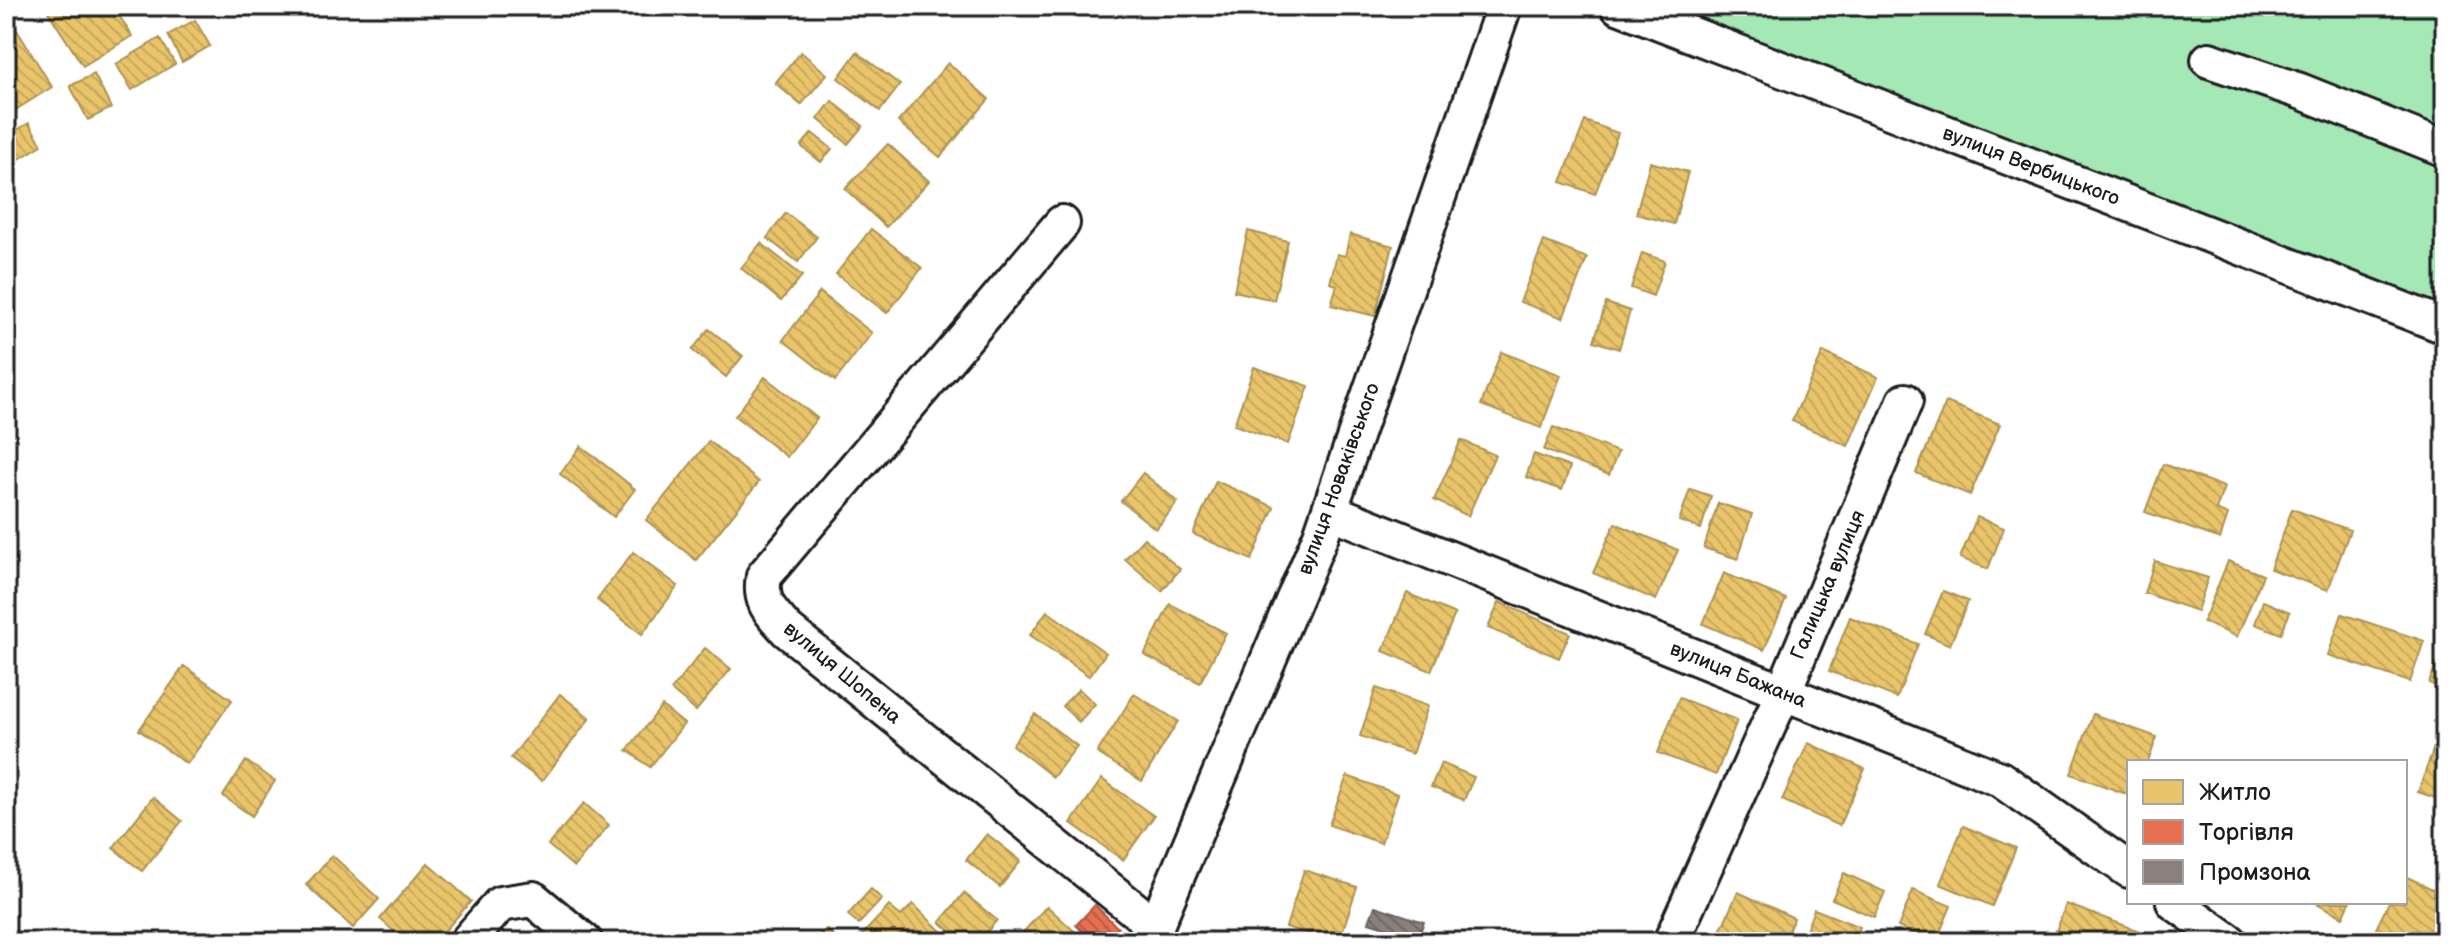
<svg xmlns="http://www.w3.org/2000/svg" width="2451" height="948" viewBox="0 0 2451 948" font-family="'Balsamiq Sans',sans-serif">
<defs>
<pattern id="homes-back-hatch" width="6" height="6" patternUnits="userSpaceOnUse" patternTransform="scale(2)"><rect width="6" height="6" fill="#e9c46a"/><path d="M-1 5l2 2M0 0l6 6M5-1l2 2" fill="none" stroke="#c7a85b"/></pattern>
<pattern id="shops-back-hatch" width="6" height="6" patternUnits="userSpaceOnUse" patternTransform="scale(2)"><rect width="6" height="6" fill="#e76f51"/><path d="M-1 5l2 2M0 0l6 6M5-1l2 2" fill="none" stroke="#ba5a42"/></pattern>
<pattern id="industry-back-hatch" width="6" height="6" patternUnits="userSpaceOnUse" patternTransform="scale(2)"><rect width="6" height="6" fill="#8a817c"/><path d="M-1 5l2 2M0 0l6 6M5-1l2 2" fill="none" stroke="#706965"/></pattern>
</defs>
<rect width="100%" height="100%" fill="#fff"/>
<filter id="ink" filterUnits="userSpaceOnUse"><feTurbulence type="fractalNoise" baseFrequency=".0125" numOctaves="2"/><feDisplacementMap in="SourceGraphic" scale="16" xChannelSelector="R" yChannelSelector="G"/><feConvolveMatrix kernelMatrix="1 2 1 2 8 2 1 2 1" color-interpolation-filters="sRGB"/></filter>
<g filter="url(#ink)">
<path fill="#a4e9b5" stroke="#608268" stroke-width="2" d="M 1583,6 L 2445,6 L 2445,332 L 1750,57 Z"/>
<path fill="url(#homes-back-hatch)" stroke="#ac9253" stroke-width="2" d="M 53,6 L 113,6 L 132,36 L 83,66 L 47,10 Z
M 195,20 L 210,46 L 182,62 L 168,35 Z
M 17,30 L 52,87 L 6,116 L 6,37 Z
M 160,38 L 175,64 L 132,90 L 116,64 Z
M 801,52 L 827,74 L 801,105 L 775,83 Z
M 857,52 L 900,85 L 880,111 L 838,78 Z
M 948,63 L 989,99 L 940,157 L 898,122 Z
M 94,74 L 111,108 L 88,120 L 70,86 Z
M 832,101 L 863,126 L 848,144 L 818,119 Z
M 1585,121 L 1618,133 L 1595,194 L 1561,182 Z
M 29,123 L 42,145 L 6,167 L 6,136 Z
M 812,133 L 832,149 L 821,162 L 801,146 Z
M 888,144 L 929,181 L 886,227 L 845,189 Z
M 1650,162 L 1688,172 L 1674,224 L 1636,214 Z
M 786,213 L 817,237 L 798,262 L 767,238 Z
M 871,229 L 922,268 L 887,313 L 836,274 Z
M 1248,231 L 1288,241 L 1274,300 L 1234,291 Z
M 1350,234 L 1393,246 L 1375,316 L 1331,305 L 1337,285 L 1330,283 L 1337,254 L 1345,256 Z
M 1544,241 L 1587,258 L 1563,318 L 1520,302 Z
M 761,243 L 802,276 L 781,301 L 741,268 Z
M 1642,253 L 1665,261 L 1653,296 L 1631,288 Z
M 820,292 L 872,333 L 835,381 L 783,340 Z
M 1606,303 L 1630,311 L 1619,349 L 1594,341 Z
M 709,329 L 743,356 L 726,377 L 692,350 Z
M 1501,352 L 1561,375 L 1541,428 L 1481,405 Z
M 1823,352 L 1878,377 L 1848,446 L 1792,421 Z
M 1254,367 L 1309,386 L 1288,444 L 1234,425 Z
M 765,377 L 817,418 L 787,457 L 735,416 Z
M 1946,402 L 2000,424 L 1970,495 L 1916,473 Z
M 1553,427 L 1618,452 L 1609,475 L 1544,450 Z
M 1461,440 L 1495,455 L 1468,516 L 1434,500 Z
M 709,441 L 759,482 L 696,560 L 646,520 Z
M 581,446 L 635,489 L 614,517 L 560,474 Z
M 1534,454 L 1570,467 L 1562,490 L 1526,477 Z
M 2163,464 L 2224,487 L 2216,510 L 2228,515 L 2220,539 L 2145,512 Z
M 1143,473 L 1178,502 L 1156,529 L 1121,501 Z
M 1216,481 L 1274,507 L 1252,560 L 1193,534 Z
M 1690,489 L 1711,496 L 1701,529 L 1679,521 Z
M 1718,503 L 1752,514 L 1738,559 L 1704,548 Z
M 2292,509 L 2350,530 L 2328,590 L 2270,569 Z
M 1977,517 L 2004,528 L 1988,569 L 1960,558 Z
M 1615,523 L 1678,550 L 1656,600 L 1593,573 Z
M 1144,538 L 1180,569 L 1162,591 L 1125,559 Z
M 633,552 L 678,586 L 642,634 L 597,600 Z
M 2155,561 L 2208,578 L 2197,611 L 2144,593 Z
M 2228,561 L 2263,575 L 2237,637 L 2203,622 Z
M 1724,573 L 1786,599 L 1764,650 L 1703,624 Z
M 1943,591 L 1968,601 L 1950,645 L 1925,634 Z
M 1407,593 L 1455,614 L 1431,671 L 1383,651 Z
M 2263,601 L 2290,612 L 2281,634 L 2255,624 Z
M 1499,602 L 1570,633 L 1559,658 L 1488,628 Z
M 1170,604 L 1226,633 L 1200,683 L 1144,655 Z
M 1047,611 L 1106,653 L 1089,676 L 1030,635 Z
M 2342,614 L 2424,641 L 2410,682 L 2328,655 Z
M 1850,617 L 1918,644 L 1897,698 L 1829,671 Z
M 705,648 L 731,669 L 696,711 L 671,690 Z
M 2436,664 L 2445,668 L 2445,690 L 2429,683 Z
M 184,666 L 232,700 L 187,764 L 139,730 Z
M 1376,688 L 1428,706 L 1412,754 L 1360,736 Z
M 1079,689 L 1095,704 L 1079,722 L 1062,706 Z
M 560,694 L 590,718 L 542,781 L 511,758 Z
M 1134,694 L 1178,721 L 1142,781 L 1097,753 Z
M 1679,698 L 1737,720 L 1716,775 L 1658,753 Z
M 662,706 L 684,724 L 650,767 L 627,750 Z
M 1035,714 L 1077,746 L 1053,777 L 1012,745 Z
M 2093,714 L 2157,737 L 2148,762 L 2129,762 L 2129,795 L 2071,774 Z
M 2443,722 L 2445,723 L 2445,801 L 2418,792 Z
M 1808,743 L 1865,769 L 1839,826 L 1782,800 Z
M 246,761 L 275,781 L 252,816 L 223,796 Z
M 1441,763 L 1474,777 L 1464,800 L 1431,787 Z
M 1347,776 L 1398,794 L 1381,843 L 1329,825 Z
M 1102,779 L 1154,816 L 1123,860 L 1071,823 Z
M 153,797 L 182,821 L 142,871 L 113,848 Z
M 584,803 L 609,825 L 574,867 L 548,845 Z
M 1963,826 L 2016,848 L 1992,906 L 1940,884 Z
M 987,834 L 1021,861 L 1000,887 L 966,860 Z
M 332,855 L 379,899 L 353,928 L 306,885 Z
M 428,863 L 471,901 L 435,942 L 406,942 L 380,919 Z
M 1304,870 L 1357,887 L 1339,942 L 1286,927 Z
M 1844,873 L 1885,892 L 1874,917 L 1832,899 Z
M 2405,876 L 2445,895 L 2445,942 L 2389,942 L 2373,935 L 2389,902 L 2405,902 Z
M 871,889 L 882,899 L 859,924 L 848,915 Z
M 1913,890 L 1951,906 L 1936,942 L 1898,927 Z
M 1738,892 L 1794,918 L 1783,942 L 1715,942 Z
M 964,893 L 997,920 L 978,942 L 963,942 L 940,922 Z
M 2315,902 L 2350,902 L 2343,917 Z
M 913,904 L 944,934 L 937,942 L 865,942 L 860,937 L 889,906 L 901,916 Z
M 2066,904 L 2151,935 L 2148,942 L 2052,942 Z
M 1047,906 L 1086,942 L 1014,942 Z
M 1814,909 L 1860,927 L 1853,942 L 1819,942 L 1804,936 Z
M 826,929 L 840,942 L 813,942 Z"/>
<path fill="url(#shops-back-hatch)" stroke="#aa5641" stroke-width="2" d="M 1095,905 L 1123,933 L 1114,942 L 1093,942 L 1076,925 Z"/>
<path fill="url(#industry-back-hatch)" stroke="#69635f" stroke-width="2" d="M 1375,906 L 1424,922 L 1418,937 L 1369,922 Z"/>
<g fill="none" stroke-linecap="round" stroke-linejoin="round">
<defs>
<path id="minor" d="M 1618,6 L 2445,326
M 2209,60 L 2300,91 L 2445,149
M 1062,223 L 764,576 C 759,602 770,611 787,630 L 1156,927
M 1330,511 L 2000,779 L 2129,870
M 2174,902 L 2230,942
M 467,942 L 500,904 L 533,899 L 585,942
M 1149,942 L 1321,535 L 1504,6
M 1671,942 L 1783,693 L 1905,401"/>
</defs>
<use href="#minor" stroke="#1c1c1c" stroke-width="40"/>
<use href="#minor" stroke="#fff" stroke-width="34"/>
</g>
</g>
<g text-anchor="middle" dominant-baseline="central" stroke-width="8" stroke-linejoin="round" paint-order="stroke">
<g font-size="20" fill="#1c1c1c" stroke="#fff">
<text transform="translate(2031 166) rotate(21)">вулиця Вербицького</text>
<text transform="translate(1339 479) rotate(-70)">вулиця Новаківського</text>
<text transform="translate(1828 585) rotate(-67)">Галицька вулиця</text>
<text transform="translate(842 673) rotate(40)">вулиця Шопена</text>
<text transform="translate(1738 675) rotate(22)">вулиця Бажана</text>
</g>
</g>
<rect width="2451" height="948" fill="none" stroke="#fff" stroke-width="32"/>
<rect x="16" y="16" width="2419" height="916" fill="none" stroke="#1c1c1c" stroke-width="3" filter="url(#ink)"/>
<rect x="2127" y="760" width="280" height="144" fill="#ffffff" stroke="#a4a4a4" stroke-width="2"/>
<rect x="2143" y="780" width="40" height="24" fill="#e9c46a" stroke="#a4a4a4" stroke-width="2"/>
<text x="2199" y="800" font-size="24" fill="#1c1c1c">Житло</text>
<rect x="2143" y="820" width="40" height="24" fill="#e76f51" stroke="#a4a4a4" stroke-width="2"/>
<text x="2199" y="840" font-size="24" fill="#1c1c1c">Торгівля</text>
<rect x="2143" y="860" width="40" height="24" fill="#8a817c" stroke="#a4a4a4" stroke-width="2"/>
<text x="2199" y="880" font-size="24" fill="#1c1c1c">Промзона</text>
</svg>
